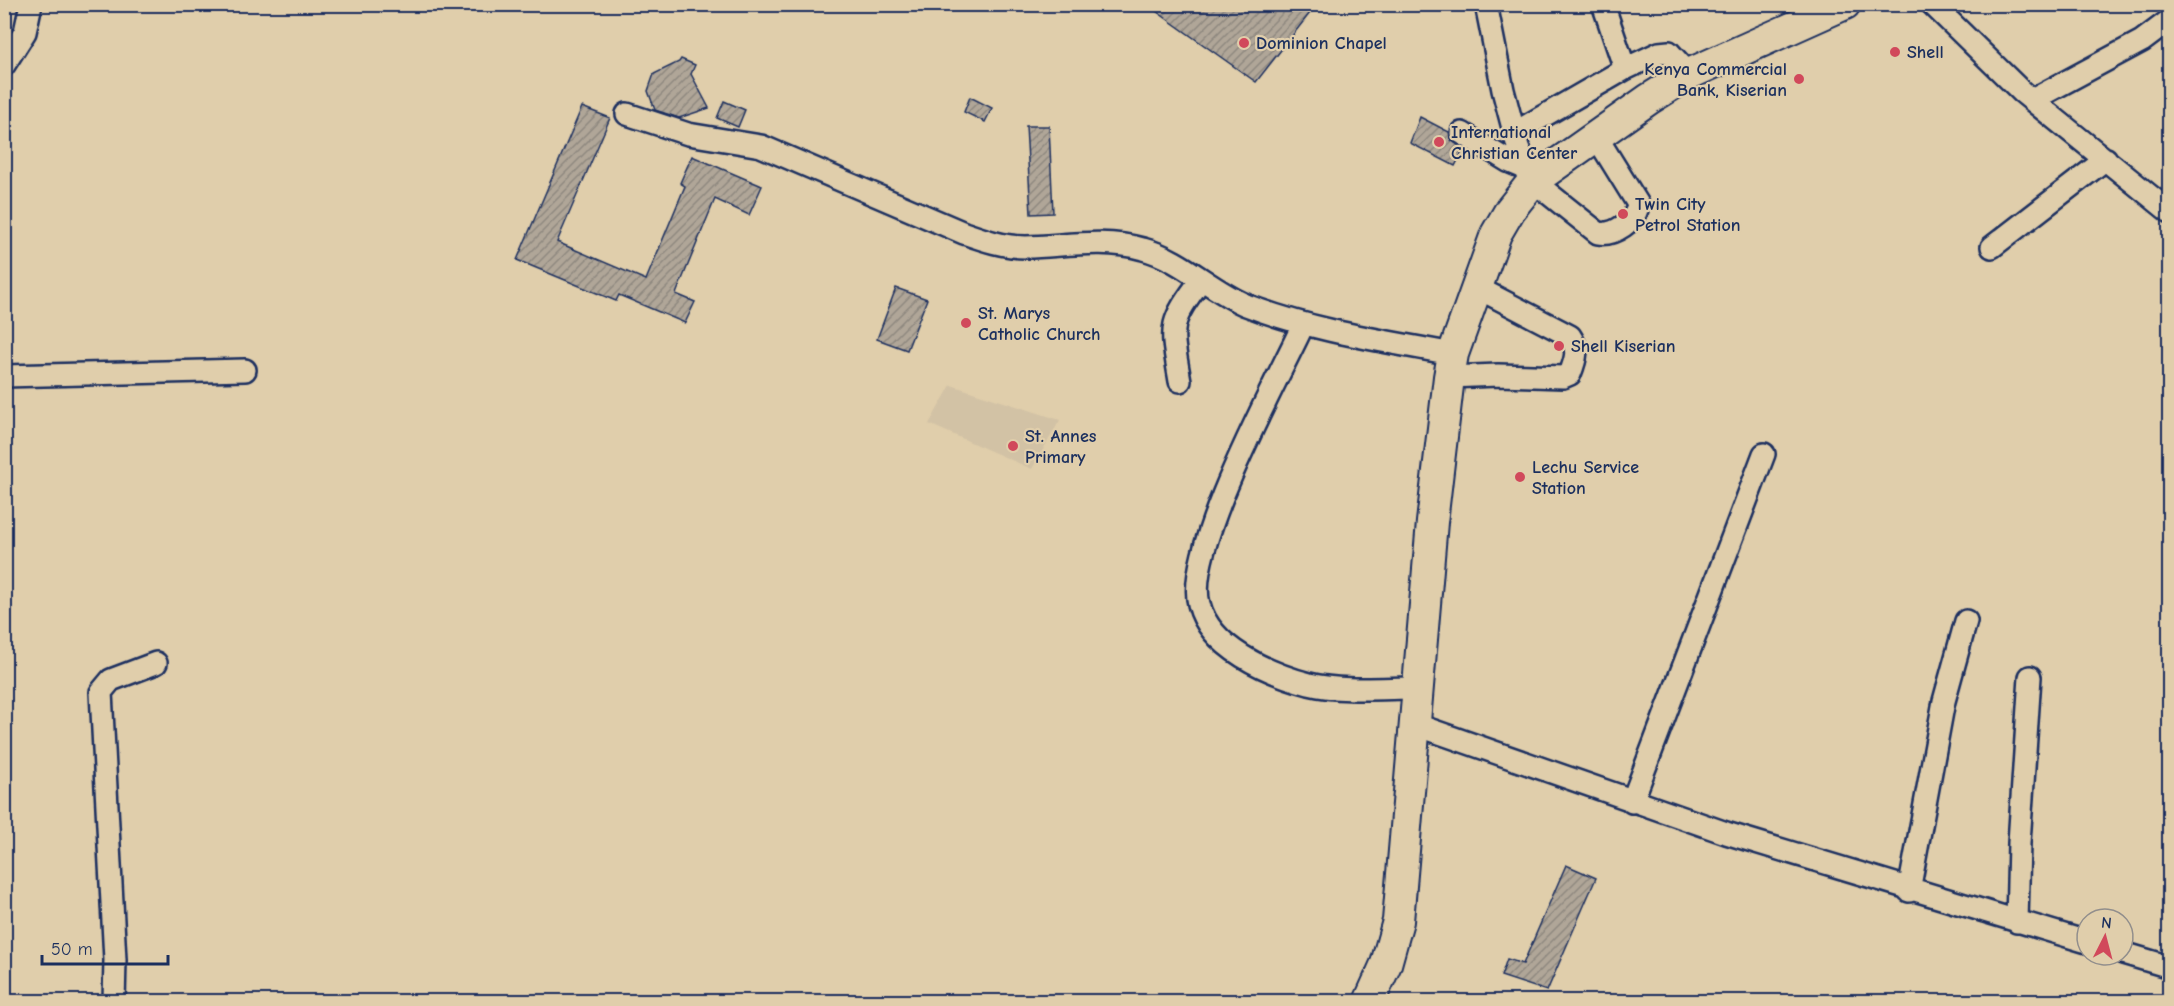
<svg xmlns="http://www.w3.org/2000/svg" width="2174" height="1006" viewBox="0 0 2174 1006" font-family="'Comic Neue',sans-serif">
<defs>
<pattern id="building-hatch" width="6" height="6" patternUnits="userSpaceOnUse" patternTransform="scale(1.5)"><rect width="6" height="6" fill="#b0a698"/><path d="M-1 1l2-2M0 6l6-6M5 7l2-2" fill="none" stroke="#8e887f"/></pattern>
</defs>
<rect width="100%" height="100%" fill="#e0ceab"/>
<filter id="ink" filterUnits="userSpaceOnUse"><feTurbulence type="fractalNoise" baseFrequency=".0167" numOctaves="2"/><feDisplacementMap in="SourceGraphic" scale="12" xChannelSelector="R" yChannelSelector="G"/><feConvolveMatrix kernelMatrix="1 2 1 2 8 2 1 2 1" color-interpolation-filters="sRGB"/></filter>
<g filter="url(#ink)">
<path fill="#d2c2a5" d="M 951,385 L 1060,420 L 1032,469 L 929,424 Z"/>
<path fill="url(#building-hatch)" stroke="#1b2f5e" stroke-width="1.5" d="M 1146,4 L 1317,4 L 1256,82 Z
M 681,59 L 695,65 L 691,74 L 709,108 L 679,118 L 655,110 L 648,91 L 654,74 L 679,62 Z
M 970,97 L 992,108 L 985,122 L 964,112 Z
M 724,101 L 745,110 L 738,127 L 717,118 Z
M 582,107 L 610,118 L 557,242 L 646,280 L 685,186 L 680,183 L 692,156 L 762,186 L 749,215 L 715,199 L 676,294 L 695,302 L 685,323 L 619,295 L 616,301 L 517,260 Z
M 1420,117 L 1449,132 L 1451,140 L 1464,149 L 1455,166 L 1410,143 Z
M 1026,126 L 1049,126 L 1053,213 L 1031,214 Z
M 896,288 L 927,299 L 907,350 L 877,339 Z
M 1566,865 L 1596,878 L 1547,991 L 1501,976 L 1507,959 L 1523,964 Z"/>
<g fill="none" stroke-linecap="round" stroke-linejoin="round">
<defs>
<path id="minor" d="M 1486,4 L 1503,90 L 1518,147 L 1527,169 L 1533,181 L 1598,233 C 1613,236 1637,221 1638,204 L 1596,136
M 1932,4 L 2022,92 L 2170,212
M 4,65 L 25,32 L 31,4
M 1625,69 L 1659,53 L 1669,52 L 1689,74
M 2032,100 L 2142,41 L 2170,20
M 627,114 L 688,134 L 761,146 L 964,233 C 984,240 1004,247 1026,247 C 1065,246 1104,238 1143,249 C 1182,259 1210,290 1246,305 C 1313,331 1384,341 1453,354
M 1516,132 L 1625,69 L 1603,4
M 1462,133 L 1508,161 L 1527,169
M 1992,247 L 2106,159
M 1303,325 C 1277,381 1184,550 1199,604 C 1210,648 1268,673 1309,684 C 1343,692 1383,688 1418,688
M 4,376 L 245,370
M 1449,377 L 1498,375 L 1563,377 L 1570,374 C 1576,359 1579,349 1570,336 L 1476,287
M 1180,381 C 1171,327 1167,325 1201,280
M 1414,724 L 1726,833 L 2087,942
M 1632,802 L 1764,454
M 1909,891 L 1944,701 L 1966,621
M 2017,922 L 2019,843 L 2030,677
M 2123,953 L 2170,967
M 114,1002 L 115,960 L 101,692 L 111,680 L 156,663"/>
<path id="highway" d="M 1369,1002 L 1386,964 L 1398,921 L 1432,522 L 1449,377 L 1453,354 L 1496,234 L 1510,210 L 1533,181 L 1649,99 L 1689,74 L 1845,4"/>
</defs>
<use href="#minor" stroke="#1b2f5e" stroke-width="26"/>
<use href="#highway" stroke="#1b2f5e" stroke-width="34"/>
<use href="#minor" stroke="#e0ceab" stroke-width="21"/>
<use href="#highway" stroke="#e0ceab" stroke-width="30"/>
</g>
</g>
<g fill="#d1495b" stroke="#e0ceab" stroke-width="2">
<circle cx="1244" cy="43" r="6"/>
<circle cx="1895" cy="52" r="6"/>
<circle cx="1799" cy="79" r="6"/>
<circle cx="1439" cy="142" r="6"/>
<circle cx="1623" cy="214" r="6"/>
<circle cx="966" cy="323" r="6"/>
<circle cx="1559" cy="346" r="6"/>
<circle cx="1013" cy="446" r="6"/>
<circle cx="1520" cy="477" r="6"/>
</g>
<g text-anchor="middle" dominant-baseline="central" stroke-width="4.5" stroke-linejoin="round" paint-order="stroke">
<g font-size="18" font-weight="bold" fill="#1b2f5e" stroke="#e0ceab" text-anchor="start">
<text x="1256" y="43">Dominion Chapel</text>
<text x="1907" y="52">Shell</text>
<text x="1787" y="69" text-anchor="end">Kenya Commercial<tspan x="1787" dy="21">Bank, Kiserian</tspan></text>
<text x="1451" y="132">International<tspan x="1451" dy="21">Christian Center</tspan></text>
<text x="1635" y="204">Twin City<tspan x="1635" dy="21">Petrol Station</tspan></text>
<text x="978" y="313">St. Marys<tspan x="978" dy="21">Catholic Church</tspan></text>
<text x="1571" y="346">Shell Kiserian</text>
<text x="1025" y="436">St. Annes<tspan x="1025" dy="21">Primary</tspan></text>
<text x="1532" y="467">Lechu Service<tspan x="1532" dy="21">Station</tspan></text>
</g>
</g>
<rect width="2174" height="1006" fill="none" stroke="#e0ceab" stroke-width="24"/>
<rect x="12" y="12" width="2150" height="982" fill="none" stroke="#1b2f5e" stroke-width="2" filter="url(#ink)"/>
<g transform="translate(2105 937) rotate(6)"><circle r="28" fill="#e0ceab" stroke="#918e8c" stroke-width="1.5"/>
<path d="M0-4.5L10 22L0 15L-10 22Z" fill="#d1495b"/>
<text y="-9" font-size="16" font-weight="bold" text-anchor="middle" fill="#1b2f5e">N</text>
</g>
<path d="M42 955v9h126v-9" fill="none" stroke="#1b2f5e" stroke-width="3"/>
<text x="51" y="955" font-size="18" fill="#1b2f5e" stroke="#e0ceab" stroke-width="4.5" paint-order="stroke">50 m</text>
</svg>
